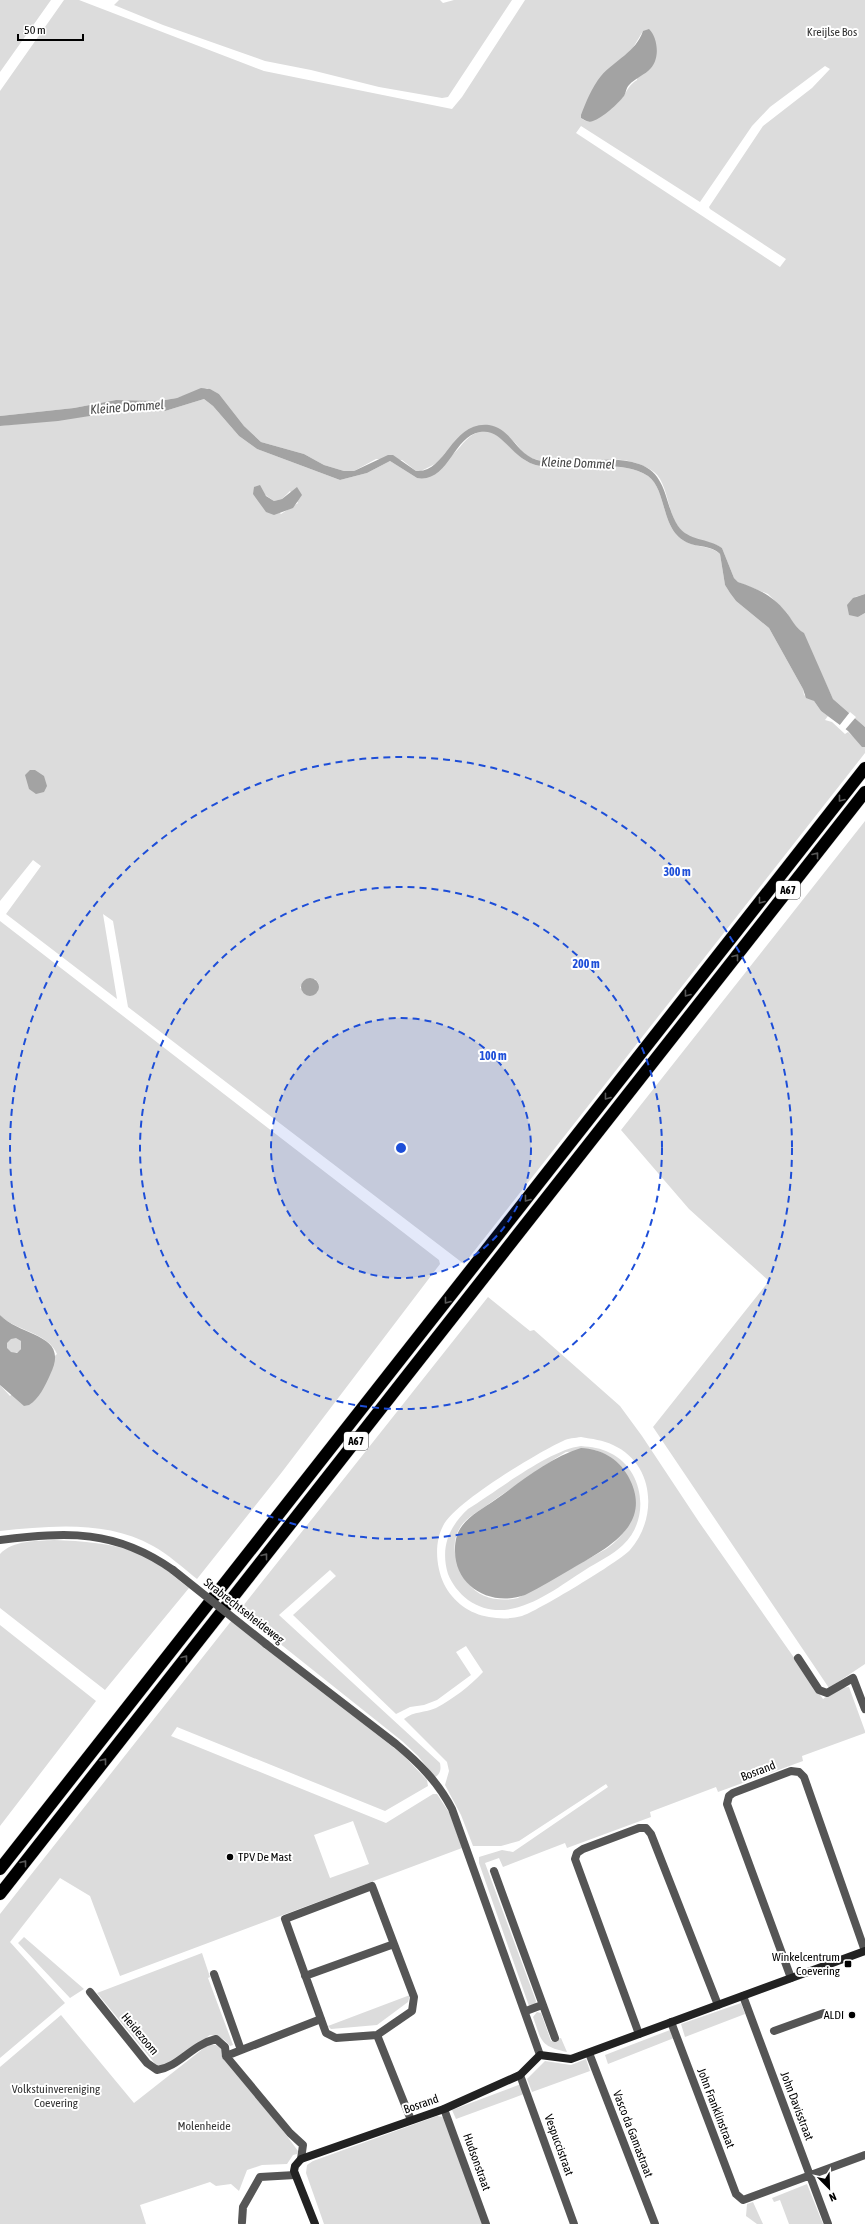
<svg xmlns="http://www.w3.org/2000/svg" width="865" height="2224" viewBox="0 0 865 2224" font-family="'Asap Condensed',sans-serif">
<rect width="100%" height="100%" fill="#fff"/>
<path fill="#dcdcdc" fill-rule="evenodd" d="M 0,0 L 51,0 L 0,72 Z
M 64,0 L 79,0 L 264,71 L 452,109 L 462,97 L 525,0 L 865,0 L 865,594 L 855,597 L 858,617 L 865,613 L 865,727 L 833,699 L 820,671 L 787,613 L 768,594 L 738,582 L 734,578 L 722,548 C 710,540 694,542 683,532 C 667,519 669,483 654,472 C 619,447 576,468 538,460 C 520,456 521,445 509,438 C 500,433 488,430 478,426 L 445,453 L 439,462 L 421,471 L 416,471 L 402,460 L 376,459 L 354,471 L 344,471 L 324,465 L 304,454 L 261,442 L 244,426 L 219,394 L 207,388 L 177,398 L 159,401 L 116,400 L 74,408 L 0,416 L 0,91 ZM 643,31 L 637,80 C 629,85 628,89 623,97 C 619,102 597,121 590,121 C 586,122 584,120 581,118 L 623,59 L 631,51 ZM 825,66 L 830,69 L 812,88 L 763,126 L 709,207 L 710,209 L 786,259 L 780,267 L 576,133 L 581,126 L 700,202 L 752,126 L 770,107 Z
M 119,0 L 440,0 L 443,3 L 454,0 L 512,0 L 448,97 L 442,98 L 379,87 L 311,70 L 265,61 L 163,25 L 114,5 Z
M 204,399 L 213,406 L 239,436 L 257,449 L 340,480 L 367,473 L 390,461 L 417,478 C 429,470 443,462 454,453 C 463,445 468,434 480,432 C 503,427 512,461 540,466 C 572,471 621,458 648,476 C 664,488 662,516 675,533 C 688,550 709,543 720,554 L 725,585 L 730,593 L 736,601 L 769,628 L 803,689 L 804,695 L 814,701 L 821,711 L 828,716 L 825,720 L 832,722 L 845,734 L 848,732 L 865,747 L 865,753 L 464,1264 L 128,1007 L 113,921 L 103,914 L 117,999 L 6,914 L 41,866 L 33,860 L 0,901 L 0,426 L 115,412 L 165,411 ZM 254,487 L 274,501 L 282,499 L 290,491 L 298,503 L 281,514 ZM 315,979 L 319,984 L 317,993 L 300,988 L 304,980 Z
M 865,821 L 865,1664 L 829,1688 L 653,1427 L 769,1281 L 689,1209 L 621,1130 Z
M 0,921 L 439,1260 L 440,1264 L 282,1472 L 197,1579 C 183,1568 168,1554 153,1546 C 107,1520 50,1526 0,1531 L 0,1385 L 10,1396 L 57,1354 C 48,1332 15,1331 0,1315 Z
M 488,1297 L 530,1331 L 534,1330 L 620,1406 L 642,1436 L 699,1522 L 823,1699 L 839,1688 L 849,1687 L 865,1731 L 865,1733 L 802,1756 L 803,1761 L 718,1792 L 716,1787 L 650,1812 L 651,1817 L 567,1848 L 565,1843 L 503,1867 L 499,1858 L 485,1863 L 536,2001 L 535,2005 L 529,2006 L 479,1863 L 479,1857 L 502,1850 L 513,1852 L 608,1787 L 606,1784 L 519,1841 L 501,1846 L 473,1846 L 461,1815 L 445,1785 L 449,1771 L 447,1762 L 404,1719 C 414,1711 425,1713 436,1708 C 453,1699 470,1686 483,1672 L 466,1646 L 456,1652 L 471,1675 L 437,1700 L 424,1705 L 410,1707 L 396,1714 L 293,1615 L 336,1576 L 330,1570 L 279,1615 L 440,1763 C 441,1768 441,1774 435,1777 L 418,1756 L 402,1741 L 239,1611 ZM 581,1437 C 592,1439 603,1440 613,1445 C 655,1464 658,1518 630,1550 C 622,1560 534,1613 522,1616 C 511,1619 500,1619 489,1617 C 470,1614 453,1602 444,1584 C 436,1567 434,1543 443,1526 C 455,1502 537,1453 563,1441 C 568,1438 575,1438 581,1437 Z
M6 1345a8 8 0 1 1 16 0a8 8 0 1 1-16 0Z
M 581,1446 C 591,1447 601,1448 610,1453 C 644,1469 651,1519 623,1545 C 613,1555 597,1562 585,1570 C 552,1591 508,1628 468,1600 C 459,1593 452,1584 448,1574 C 440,1547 449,1527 468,1509 C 497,1491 549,1450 581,1446 ZM 595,1450 C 642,1467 647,1522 606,1549 L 518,1598 C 501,1602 479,1599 468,1583 C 457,1566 448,1545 461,1526 C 468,1516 481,1510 490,1503 C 512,1488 534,1473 556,1458 L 566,1452 Z
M 54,1540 C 82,1541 112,1543 139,1553 C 157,1561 173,1576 189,1588 L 105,1690 L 0,1608 L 0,1554 C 13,1540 37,1541 54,1540 Z
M 232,1620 L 403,1755 L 427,1780 L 428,1786 L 385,1811 L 177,1727 L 171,1736 L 386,1823 L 433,1794 L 437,1794 L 450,1814 L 462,1848 L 120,1976 L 90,1896 L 60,1878 L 10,1942 L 65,2003 L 0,2058 L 0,1914 ZM 353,1821 L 369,1864 L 330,1878 L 314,1835 Z
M 0,1625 L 96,1701 L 0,1826 Z
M 24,1937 L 84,1989 L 70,1998 L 18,1943 Z
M 202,1953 L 210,1977 L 208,1978 L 233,2045 L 230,2046 C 225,2039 219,2036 210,2035 L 167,2067 L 157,2066 L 97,1993 Z
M 410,1995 L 408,2002 L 377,2025 L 331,2029 L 328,2026 Z
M 741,2003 L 745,2014 L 685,2037 L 681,2024 Z
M 537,2012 L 541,2013 L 551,2041 L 561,2038 L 567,2052 C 540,2046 542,2042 533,2017 Z
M 61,2015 L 134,2103 L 209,2044 L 216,2045 L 224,2051 L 298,2151 L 297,2154 L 293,2155 L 287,2164 L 262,2165 L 247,2170 L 239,2191 L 231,2184 L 216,2186 L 210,2182 L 140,2205 L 146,2224 L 0,2224 L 0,2067 Z
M 670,2030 L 674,2038 L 608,2064 L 605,2055 Z
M 586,2059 L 590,2071 L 532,2092 L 527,2079 L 545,2061 L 571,2065 Z
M 521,2084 L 524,2094 L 456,2119 L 452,2110 Z
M 437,2116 L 444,2117 L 483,2224 L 324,2224 L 306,2173 L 307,2165 L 313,2161 Z
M 807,2184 L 823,2224 L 789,2224 L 780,2200 L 774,2202 L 772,2198 Z
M 753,2202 L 763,2224 L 757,2224 L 746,2216 L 747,2204 Z"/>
<path fill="#a3a3a3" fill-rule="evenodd" d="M 649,29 C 658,38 660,58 651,68 C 645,75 635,78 629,85 C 626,88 626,93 624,96 C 618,104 602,118 593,121 C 588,123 585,120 581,118 L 581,115 C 586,102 592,87 601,76 C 615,60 636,52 643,31 Z
M 201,388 L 210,389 L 219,394 L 244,426 L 261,442 L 304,454 L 324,465 L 344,471 L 354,471 L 388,455 L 393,455 L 416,471 C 446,474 451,421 489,425 C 511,428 516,454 537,460 C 568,467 606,453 639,464 C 668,474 664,504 678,526 C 688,541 708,538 722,548 L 734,578 L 738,582 C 758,589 772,595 786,612 C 792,619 795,628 804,633 L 833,699 L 865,727 L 865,747 L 862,747 L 848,731 L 821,711 L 814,701 L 806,698 L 803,689 L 769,628 L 736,601 L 730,593 L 725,585 L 720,554 C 709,542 689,551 675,533 C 662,516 664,488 648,476 C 621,458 572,471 540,466 C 511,461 504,428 480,432 C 452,437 449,483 417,478 L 390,461 L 367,473 L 340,480 L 257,449 L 239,436 L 213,406 L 204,399 L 165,411 L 115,412 L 58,421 L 0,426 L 0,416 L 74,408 L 116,400 L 159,401 L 177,398 Z
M 260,485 L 266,496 L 274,501 L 282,499 L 297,487 L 302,495 L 293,508 L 274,515 L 266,512 L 253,494 L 254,487 Z
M 865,594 L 865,613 L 858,617 L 849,615 L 847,605 L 853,598 Z
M 30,770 L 35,770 L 44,776 L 47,786 L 44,792 L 36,794 L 29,789 L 25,775 Z
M301 987a9 9 0 1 1 18 0a9 9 0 1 1-18 0Z
M 0,1315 C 22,1338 71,1333 50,1375 C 45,1386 39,1399 29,1405 L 24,1406 L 0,1385 ZM 16,1338 L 21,1341 L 21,1349 L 17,1353 L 11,1352 L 7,1348 L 7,1343 L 11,1339 Z
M 581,1448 C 601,1449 618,1458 628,1476 C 655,1525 607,1548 573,1568 C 557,1577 541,1587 525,1595 C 491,1607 454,1587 455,1549 C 455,1541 457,1532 462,1526 C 470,1515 485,1507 495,1500 C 522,1481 549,1458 581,1448 Z"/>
<path fill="#fff" d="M 850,712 L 856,717 L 844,731 L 839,726 Z"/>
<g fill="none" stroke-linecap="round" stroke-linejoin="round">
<defs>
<path id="highway" d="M 0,1869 L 865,768
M 0,1894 L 865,792"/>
</defs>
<use href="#highway" stroke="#dbdbdb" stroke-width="13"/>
<path stroke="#555" stroke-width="8" d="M 0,1540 C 68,1532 115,1529 173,1570
M 266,1644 L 396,1744 C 419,1763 438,1782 452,1809 L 540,2055
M 798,1658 L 819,1690 L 827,1693 L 853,1678 L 865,1709
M 494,1871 L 555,2038
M 372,1886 L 414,1997 L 412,2011 L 377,2035 L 336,2038 L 326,2033 L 285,1919 Z
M 214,1974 L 241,2050
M 305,1976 L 394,1944
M 791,1978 L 727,1804 L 729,1796 L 733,1793 L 791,1771 L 799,1772 L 804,1777 L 865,1951
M 90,1992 L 147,2063 L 157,2070 C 179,2067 191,2045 216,2039 L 225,2047 L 226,2056 L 321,2019
M 743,1996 L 828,2224
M 526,2011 L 542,2005
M 671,2022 L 736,2194 L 743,2200 L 865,2155
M 774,2031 L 824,2013
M 639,2034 L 575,1859 L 577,1853 L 583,1849 L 639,1828 L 646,1828 L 651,1834 L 718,2005
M 377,2035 L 411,2120
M 589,2053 L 655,2224
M 226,2056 L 290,2133 L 303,2145 L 301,2159
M 520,2075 L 574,2224
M 444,2109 L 486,2224
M 242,2222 L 243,2207 L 260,2177 L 295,2175"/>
<path stroke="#222" stroke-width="8" d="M 315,2224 L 294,2171 L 295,2166 L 301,2159 L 444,2109 L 520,2075 L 540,2055 L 571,2059 L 865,1951"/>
<use href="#highway" stroke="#000" stroke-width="12"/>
<path stroke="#555" stroke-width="8" d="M 173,1570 L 266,1644"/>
</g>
<defs><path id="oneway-chevron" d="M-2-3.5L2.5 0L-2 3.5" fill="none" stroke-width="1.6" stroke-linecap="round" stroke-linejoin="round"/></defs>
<g stroke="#595959">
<use href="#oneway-chevron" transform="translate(841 799) rotate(128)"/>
<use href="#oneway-chevron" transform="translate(816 855) rotate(-52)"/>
<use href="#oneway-chevron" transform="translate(761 901) rotate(128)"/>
<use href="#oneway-chevron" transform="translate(736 957) rotate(-52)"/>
<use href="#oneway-chevron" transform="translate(687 994) rotate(128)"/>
<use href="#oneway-chevron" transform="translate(607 1097) rotate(128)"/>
<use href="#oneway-chevron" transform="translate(527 1199) rotate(128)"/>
<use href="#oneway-chevron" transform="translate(447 1301) rotate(128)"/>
<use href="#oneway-chevron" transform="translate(265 1556) rotate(-52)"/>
<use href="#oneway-chevron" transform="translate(185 1658) rotate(-52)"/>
<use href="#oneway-chevron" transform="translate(104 1761) rotate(-52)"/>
<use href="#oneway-chevron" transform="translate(24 1863) rotate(-52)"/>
</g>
<circle cx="401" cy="1148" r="130" fill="#1d4ed8" fill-opacity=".12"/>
<g fill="none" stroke="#1d4ed8" stroke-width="2" stroke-dasharray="7 5">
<circle cx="401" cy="1148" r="130"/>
<circle cx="401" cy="1148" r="261"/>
<circle cx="401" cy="1148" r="391"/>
</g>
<g fill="#000" stroke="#fff" stroke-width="1.5">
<circle cx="230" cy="1857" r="4"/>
<rect x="844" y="1960" width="8" height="8" rx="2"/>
<circle cx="852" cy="2015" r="4"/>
</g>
<g text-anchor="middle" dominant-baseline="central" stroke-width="4" stroke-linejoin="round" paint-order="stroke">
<g fill="#fff" stroke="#4c4c4c" stroke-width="1">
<rect x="776" y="881" width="24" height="18" rx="3"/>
<rect x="344" y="1432" width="24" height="18" rx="3"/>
</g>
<g font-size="11" font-weight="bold" fill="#000">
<text x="788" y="890">A67</text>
<text x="356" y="1441">A67</text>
</g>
<g font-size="12" fill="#333" stroke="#fff">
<text x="832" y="32">Kreijlse Bos</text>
<text x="56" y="2089">Volkstuinvereniging<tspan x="56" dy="14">Coevering</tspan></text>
<text x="204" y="2126">Molenheide</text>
</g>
<g font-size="12" fill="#000" stroke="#fff">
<text transform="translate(244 1611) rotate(38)">Strabrechtseheideweg</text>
<text transform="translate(758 1771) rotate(-21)">Bosrand</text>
<text transform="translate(140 2034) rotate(50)">Heidezoom</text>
<text transform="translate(421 2104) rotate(-19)">Bosrand</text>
<text transform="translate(797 2106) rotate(69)">John Davisstraat</text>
<text transform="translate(716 2108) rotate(69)">John Franklinstraat</text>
<text transform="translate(633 2134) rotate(69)">Vasco da Gamastraat</text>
<text transform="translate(559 2145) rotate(70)">Vespuccistraat</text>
<text transform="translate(477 2162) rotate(70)">Hudsonstraat</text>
</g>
<g font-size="12" fill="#000" stroke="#fff" text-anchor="end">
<text x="238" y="1857" text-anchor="start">TPV De Mast</text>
<text x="840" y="1957">Winkelcentrum<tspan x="840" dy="14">Coevering</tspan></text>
<text x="844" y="2015">ALDI</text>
</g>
<g font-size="13" font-style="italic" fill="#444" stroke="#fff">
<text transform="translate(127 407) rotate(-4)">Kleine Dommel</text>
<text transform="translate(578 463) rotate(2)">Kleine Dommel</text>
</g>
</g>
<circle cx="401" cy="1148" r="6" fill="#1d4ed8" stroke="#fff" stroke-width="2"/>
<g font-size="12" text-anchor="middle" font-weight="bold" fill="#1d4ed8" stroke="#fff" stroke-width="4" stroke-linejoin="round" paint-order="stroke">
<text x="677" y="876">300 m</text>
<text x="586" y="968">200 m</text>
<text x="493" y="1060">100 m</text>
</g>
<g transform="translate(829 2188) rotate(157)" stroke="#ffffff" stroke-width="3" paint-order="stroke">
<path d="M0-3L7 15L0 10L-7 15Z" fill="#000000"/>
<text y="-6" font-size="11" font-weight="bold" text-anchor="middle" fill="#000000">N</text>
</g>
<path d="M18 34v6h65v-6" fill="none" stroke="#000000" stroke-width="2"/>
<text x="24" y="34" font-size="12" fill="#000000" stroke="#ffffff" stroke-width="3" paint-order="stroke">50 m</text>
</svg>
